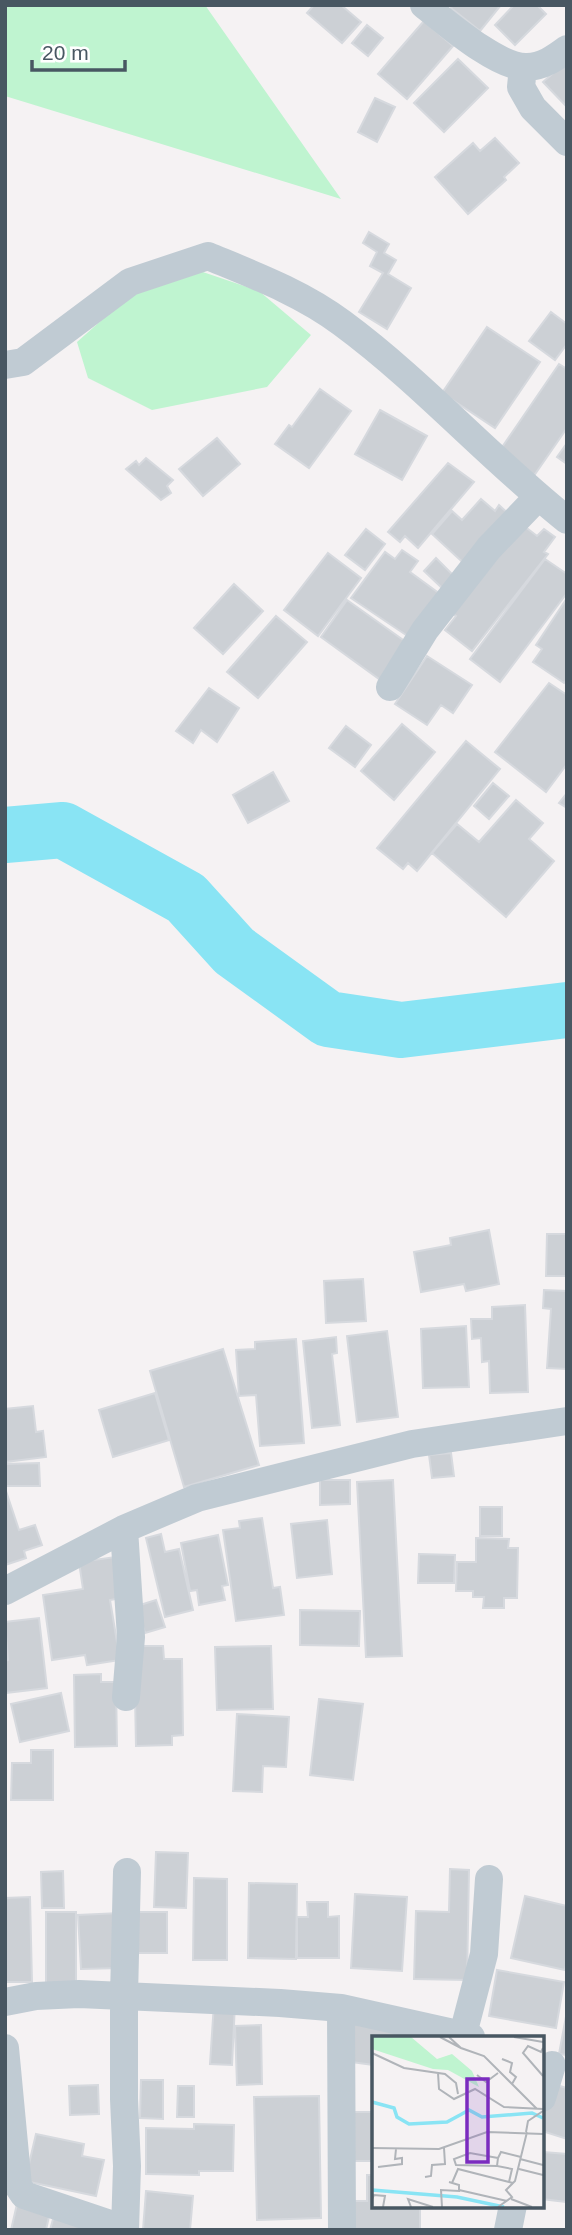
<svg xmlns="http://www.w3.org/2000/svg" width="572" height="2235" viewBox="0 0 572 2235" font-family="Arial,sans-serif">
<rect width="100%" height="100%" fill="#f5f2f3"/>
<path fill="#bff4d0" d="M 5,5 L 205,5 L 341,199 L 5,96 Z
M 191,268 L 259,291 L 311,335 L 267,387 L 152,410 L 88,378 L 77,342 L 139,287 Z"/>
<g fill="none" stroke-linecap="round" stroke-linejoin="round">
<path stroke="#89e4f4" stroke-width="56" d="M 5,835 L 63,830 L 186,898 L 234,951 L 328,1019 L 401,1030 L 567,1010"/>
</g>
<path fill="#ccd0d5" stroke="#d6d9de" stroke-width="2" d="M 314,5 L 341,5 L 361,22 L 342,43 L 307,13 Z
M 453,5 L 501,5 L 480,31 L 451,8 Z
M 514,5 L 537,5 L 546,14 L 515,45 L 495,25 Z
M 424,21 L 453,46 L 407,99 L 378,74 Z
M 367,25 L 383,38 L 368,56 L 352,43 Z
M 458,59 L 488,88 L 444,132 L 414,103 Z
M 567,61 L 567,107 L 543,82 Z
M 375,98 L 395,107 L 377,142 L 358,132 Z
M 495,138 L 519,163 L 504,177 L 506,180 L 468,214 L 435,177 L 473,143 L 480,151 Z
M 369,232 L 389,244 L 384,253 L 396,260 L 388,274 L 411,288 L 387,329 L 359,312 L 383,273 L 370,266 L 377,252 L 363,243 Z
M 551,312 L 567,324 L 567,344 L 555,360 L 529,341 Z
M 487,327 L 540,362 L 495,428 L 442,393 Z
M 559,364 L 567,369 L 567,428 L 533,477 L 498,453 Z
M 320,389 L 351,411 L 309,468 L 275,444 L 289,425 L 292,427 Z
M 380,410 L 427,436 L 402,480 L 355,454 Z
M 217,438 L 240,464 L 203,496 L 179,469 Z
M 567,443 L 567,464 L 557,457 Z
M 146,458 L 173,480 L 167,486 L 171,493 L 161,500 L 126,469 L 136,461 L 139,465 Z
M 448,463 L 474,482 L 418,548 L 405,536 L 400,542 L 388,532 Z
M 481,499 L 495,511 L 499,505 L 513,518 L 469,568 L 432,534 L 452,511 L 462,520 Z
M 519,522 L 537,536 L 544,529 L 555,537 L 544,552 L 548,554 L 472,651 L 445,630 L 456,616 L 449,611 Z
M 366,529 L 385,544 L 365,570 L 345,555 Z
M 402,550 L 418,561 L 410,572 L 440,594 L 409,637 L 351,598 L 385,552 L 395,559 Z
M 328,553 L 361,578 L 318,636 L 284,610 Z
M 436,558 L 454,576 L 442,588 L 424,571 Z
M 545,559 L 567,574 L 567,593 L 500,682 L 470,659 Z
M 234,584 L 263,611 L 223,654 L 194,628 Z
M 567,598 L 567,679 L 564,683 L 533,662 L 542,649 L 536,645 Z
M 347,600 L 413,647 L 386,684 L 321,637 Z
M 276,616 L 307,642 L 258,698 L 227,672 Z
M 427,656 L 472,685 L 453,713 L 441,705 L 427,725 L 395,704 Z
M 549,683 L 567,695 L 567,764 L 546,792 L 495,752 Z
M 209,688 L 239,708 L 217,742 L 201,730 L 193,743 L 176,731 Z
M 402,724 L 435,752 L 394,800 L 361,771 Z
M 346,726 L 371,745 L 355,767 L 329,748 Z
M 466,741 L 500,769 L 417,871 L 408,863 L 403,869 L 377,848 Z
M 273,772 L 289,801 L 248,823 L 233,795 Z
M 493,783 L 509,796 L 489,819 L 474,806 Z
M 567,793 L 567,808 L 559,803 Z
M 516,800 L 543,823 L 529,839 L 554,861 L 506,917 L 432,853 L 457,824 L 479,842 Z
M 489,1230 L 499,1284 L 466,1291 L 464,1284 L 421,1292 L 414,1252 L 451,1245 L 450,1238 Z
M 547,1234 L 567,1234 L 567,1276 L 546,1276 Z
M 363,1279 L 366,1321 L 326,1323 L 324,1281 Z
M 544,1290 L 567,1291 L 567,1369 L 547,1368 L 551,1309 L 543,1308 Z
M 525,1305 L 528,1392 L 490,1393 L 489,1361 L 482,1362 L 481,1338 L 472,1339 L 471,1319 L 492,1319 L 492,1307 Z
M 466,1326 L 469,1387 L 423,1388 L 421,1329 Z
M 387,1331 L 398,1417 L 357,1422 L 347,1336 Z
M 336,1337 L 337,1353 L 332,1354 L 340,1425 L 312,1428 L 303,1341 Z
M 296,1339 L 304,1443 L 260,1446 L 256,1395 L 239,1396 L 236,1350 L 255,1349 L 255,1342 Z
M 223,1349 L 259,1465 L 184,1487 L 150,1371 Z
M 155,1393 L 169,1440 L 113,1457 L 99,1410 Z
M 33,1406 L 36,1432 L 43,1431 L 46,1457 L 5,1462 L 5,1409 Z
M 451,1453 L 454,1476 L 432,1478 L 429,1455 Z
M 39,1463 L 40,1486 L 5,1486 L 5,1464 Z
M 320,1480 L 350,1480 L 350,1504 L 320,1505 Z
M 393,1480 L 402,1656 L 366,1657 L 357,1482 Z
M 6,1491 L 19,1530 L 35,1525 L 42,1545 L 24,1551 L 26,1558 L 5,1565 Z
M 480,1507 L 502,1507 L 502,1536 L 480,1536 Z
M 262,1518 L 273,1588 L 280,1587 L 284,1615 L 236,1621 L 223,1530 L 240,1528 L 239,1521 Z
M 327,1520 L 332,1574 L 297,1578 L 291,1524 Z
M 161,1534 L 165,1552 L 179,1549 L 193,1610 L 165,1617 L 146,1538 Z
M 218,1535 L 228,1585 L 222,1586 L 225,1600 L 199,1605 L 197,1590 L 190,1591 L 181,1543 Z
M 476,1538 L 509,1539 L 508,1548 L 518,1548 L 517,1598 L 504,1598 L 504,1608 L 483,1608 L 484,1597 L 473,1597 L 473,1591 L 456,1591 L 457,1562 L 476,1562 Z
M 419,1554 L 455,1555 L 454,1583 L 418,1583 Z
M 115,1557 L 122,1598 L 110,1600 L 120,1660 L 87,1665 L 85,1655 L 52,1660 L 43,1595 L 83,1589 L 79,1562 Z
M 156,1600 L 165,1627 L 145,1633 L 137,1606 Z
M 300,1610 L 360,1611 L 359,1646 L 300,1645 Z
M 39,1618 L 47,1688 L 5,1693 L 5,1661 L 8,1660 L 5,1622 Z
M 134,1646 L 163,1646 L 164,1659 L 182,1659 L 183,1735 L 172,1736 L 172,1745 L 136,1746 Z
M 271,1646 L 273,1709 L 217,1710 L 215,1647 Z
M 101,1674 L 101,1682 L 116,1682 L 117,1746 L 75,1747 L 74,1675 Z
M 61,1693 L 69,1731 L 20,1742 L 11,1704 Z
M 319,1699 L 363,1704 L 353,1780 L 310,1775 Z
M 237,1714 L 289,1717 L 286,1767 L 263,1766 L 262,1792 L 233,1791 Z
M 31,1750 L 53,1750 L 53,1800 L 11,1800 L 12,1763 L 31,1763 Z
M 156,1852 L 188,1853 L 186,1908 L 154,1907 Z
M 450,1869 L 469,1870 L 467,1980 L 414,1979 L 416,1911 L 449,1912 Z
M 63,1871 L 64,1908 L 42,1908 L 41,1872 Z
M 194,1878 L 227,1879 L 227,1960 L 193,1960 Z
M 249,1883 L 297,1884 L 296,1959 L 248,1958 Z
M 355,1894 L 407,1897 L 402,1971 L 351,1968 Z
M 525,1896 L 567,1906 L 567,1961 L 565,1970 L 511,1958 Z
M 30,1897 L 32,1982 L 5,1982 L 5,1898 Z
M 307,1902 L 328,1902 L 328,1917 L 339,1916 L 339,1958 L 297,1958 L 297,1917 L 308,1917 Z
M 46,1912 L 76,1912 L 76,1983 L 46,1983 Z
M 138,1912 L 167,1912 L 167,1953 L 138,1953 Z
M 120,1913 L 122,1968 L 81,1969 L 78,1915 Z
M 497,1970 L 564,1982 L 556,2028 L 489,2016 Z
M 214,2003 L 235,2004 L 232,2065 L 210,2064 Z
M 567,2011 L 567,2055 L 559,2054 Z
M 347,2020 L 408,2026 L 407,2037 L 374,2037 L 374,2065 L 343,2061 Z
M 261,2025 L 262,2084 L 237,2085 L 235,2026 Z
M 141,2080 L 163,2080 L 163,2119 L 140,2118 Z
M 549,2083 L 567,2088 L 567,2139 L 542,2131 L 542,2104 Z
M 98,2085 L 99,2114 L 70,2115 L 69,2086 Z
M 178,2086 L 194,2086 L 194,2117 L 177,2117 Z
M 319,2096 L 321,2218 L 257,2220 L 254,2097 Z
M 351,2112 L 374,2112 L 374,2161 L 351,2161 Z
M 194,2124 L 234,2125 L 233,2171 L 199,2171 L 199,2175 L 146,2174 L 146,2128 L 194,2129 Z
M 36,2134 L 84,2144 L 82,2156 L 104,2160 L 96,2196 L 25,2181 Z
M 543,2152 L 567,2154 L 567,2202 L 542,2199 Z
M 367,2175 L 374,2175 L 374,2205 L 420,2205 L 420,2230 L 351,2230 L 351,2201 L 367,2201 Z
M 146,2191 L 193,2196 L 190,2230 L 143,2230 Z
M 17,2204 L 50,2212 L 46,2230 L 11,2230 Z
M 55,2212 L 105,2230 L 50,2230 Z"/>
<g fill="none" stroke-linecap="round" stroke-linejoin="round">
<path stroke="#c0cbd3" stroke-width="28" d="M 424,5 C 447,23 498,68 527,67 C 542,67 555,58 567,49
M 523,67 L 521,87 L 533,108 L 567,142
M 5,365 L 23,362 L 130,282 L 208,256 C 254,275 302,293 342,323 C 422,382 489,458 567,520
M 390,687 L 425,630 L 489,548 L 538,497
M 124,1529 L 131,1637 L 126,1697
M 5,1591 L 124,1529 L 197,1498 L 412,1444 L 567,1421
M 5,2002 L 36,1996 L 79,1994 L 280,2003 L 341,2008 L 471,2037
M 341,2008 L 342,2230
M 463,2034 L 484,1954 L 489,1879
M 5,2048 L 18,2186 L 24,2195 L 125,2229
M 542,2098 L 552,2065
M 125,2230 L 127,2166 L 124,2099 L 124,1996 L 127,1872
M 508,2230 L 513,2205"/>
</g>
<g transform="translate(372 2036)">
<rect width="172" height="172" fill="#f5f2f3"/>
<path d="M 0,1 L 39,1 L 65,23 L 80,18 L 100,35 L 107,51 L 76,34 L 61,33 L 0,13 Z" fill="#bff4d0"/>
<path fill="none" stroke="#89e4f4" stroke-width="3.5" d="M 0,66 L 22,72 L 25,81 L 37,88 L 75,86 L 88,79M 88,79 L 97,74 L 110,81 L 160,77 L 171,82M 0,154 L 85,161 L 132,171"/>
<path fill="none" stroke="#b0b4b9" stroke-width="2" d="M 68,1 L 89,12M 77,1 L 89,12 L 112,20 L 165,73M 142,1 L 171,6M 171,12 L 169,16 L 156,10 L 151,17 L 171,40M 0,17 L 32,32 L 73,38 L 84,47 L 86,58M 130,23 L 140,27 L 138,36 L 144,41 L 140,48M 66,37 L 67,53 L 82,63 L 103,53 L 132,71 L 171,73M 105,39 L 114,46 L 126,37M 154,96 L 156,85 L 171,75M 0,112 L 67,113 L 115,96 L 171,98M 148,123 L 171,129M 125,130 L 84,129 L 82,123 L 98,117 L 126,122M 6,131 L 30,128 L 30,122 L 23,123 L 24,113M 147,133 L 171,139M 53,141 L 59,140 L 60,129 L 73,128 L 72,112M 80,147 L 86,133 L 137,146M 141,147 L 137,146 L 140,133 L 125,130 L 126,122 L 129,116 L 149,121M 87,154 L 135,165M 0,163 L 2,159 L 13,160 L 11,171M 139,163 L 160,171M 39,171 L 36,163 L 61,171M 70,171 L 69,154 L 87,155 L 87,149 L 77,146M 126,171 L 140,161 L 134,154 L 143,145 L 155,96"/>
<path fill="#7b2cbf" fill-opacity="0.15" stroke="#7b2cbf" stroke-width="3.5" d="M 95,43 L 116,43 L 116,126 L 95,126 Z"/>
<rect width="172" height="172" fill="none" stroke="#485762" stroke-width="3.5"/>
</g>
<rect width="572" height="2235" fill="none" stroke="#485762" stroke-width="14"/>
<path d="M32 60v10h93v-10" fill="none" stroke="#485762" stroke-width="3.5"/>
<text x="42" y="60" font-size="21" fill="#485762" stroke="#ffffff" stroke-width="5" paint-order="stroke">20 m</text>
</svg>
